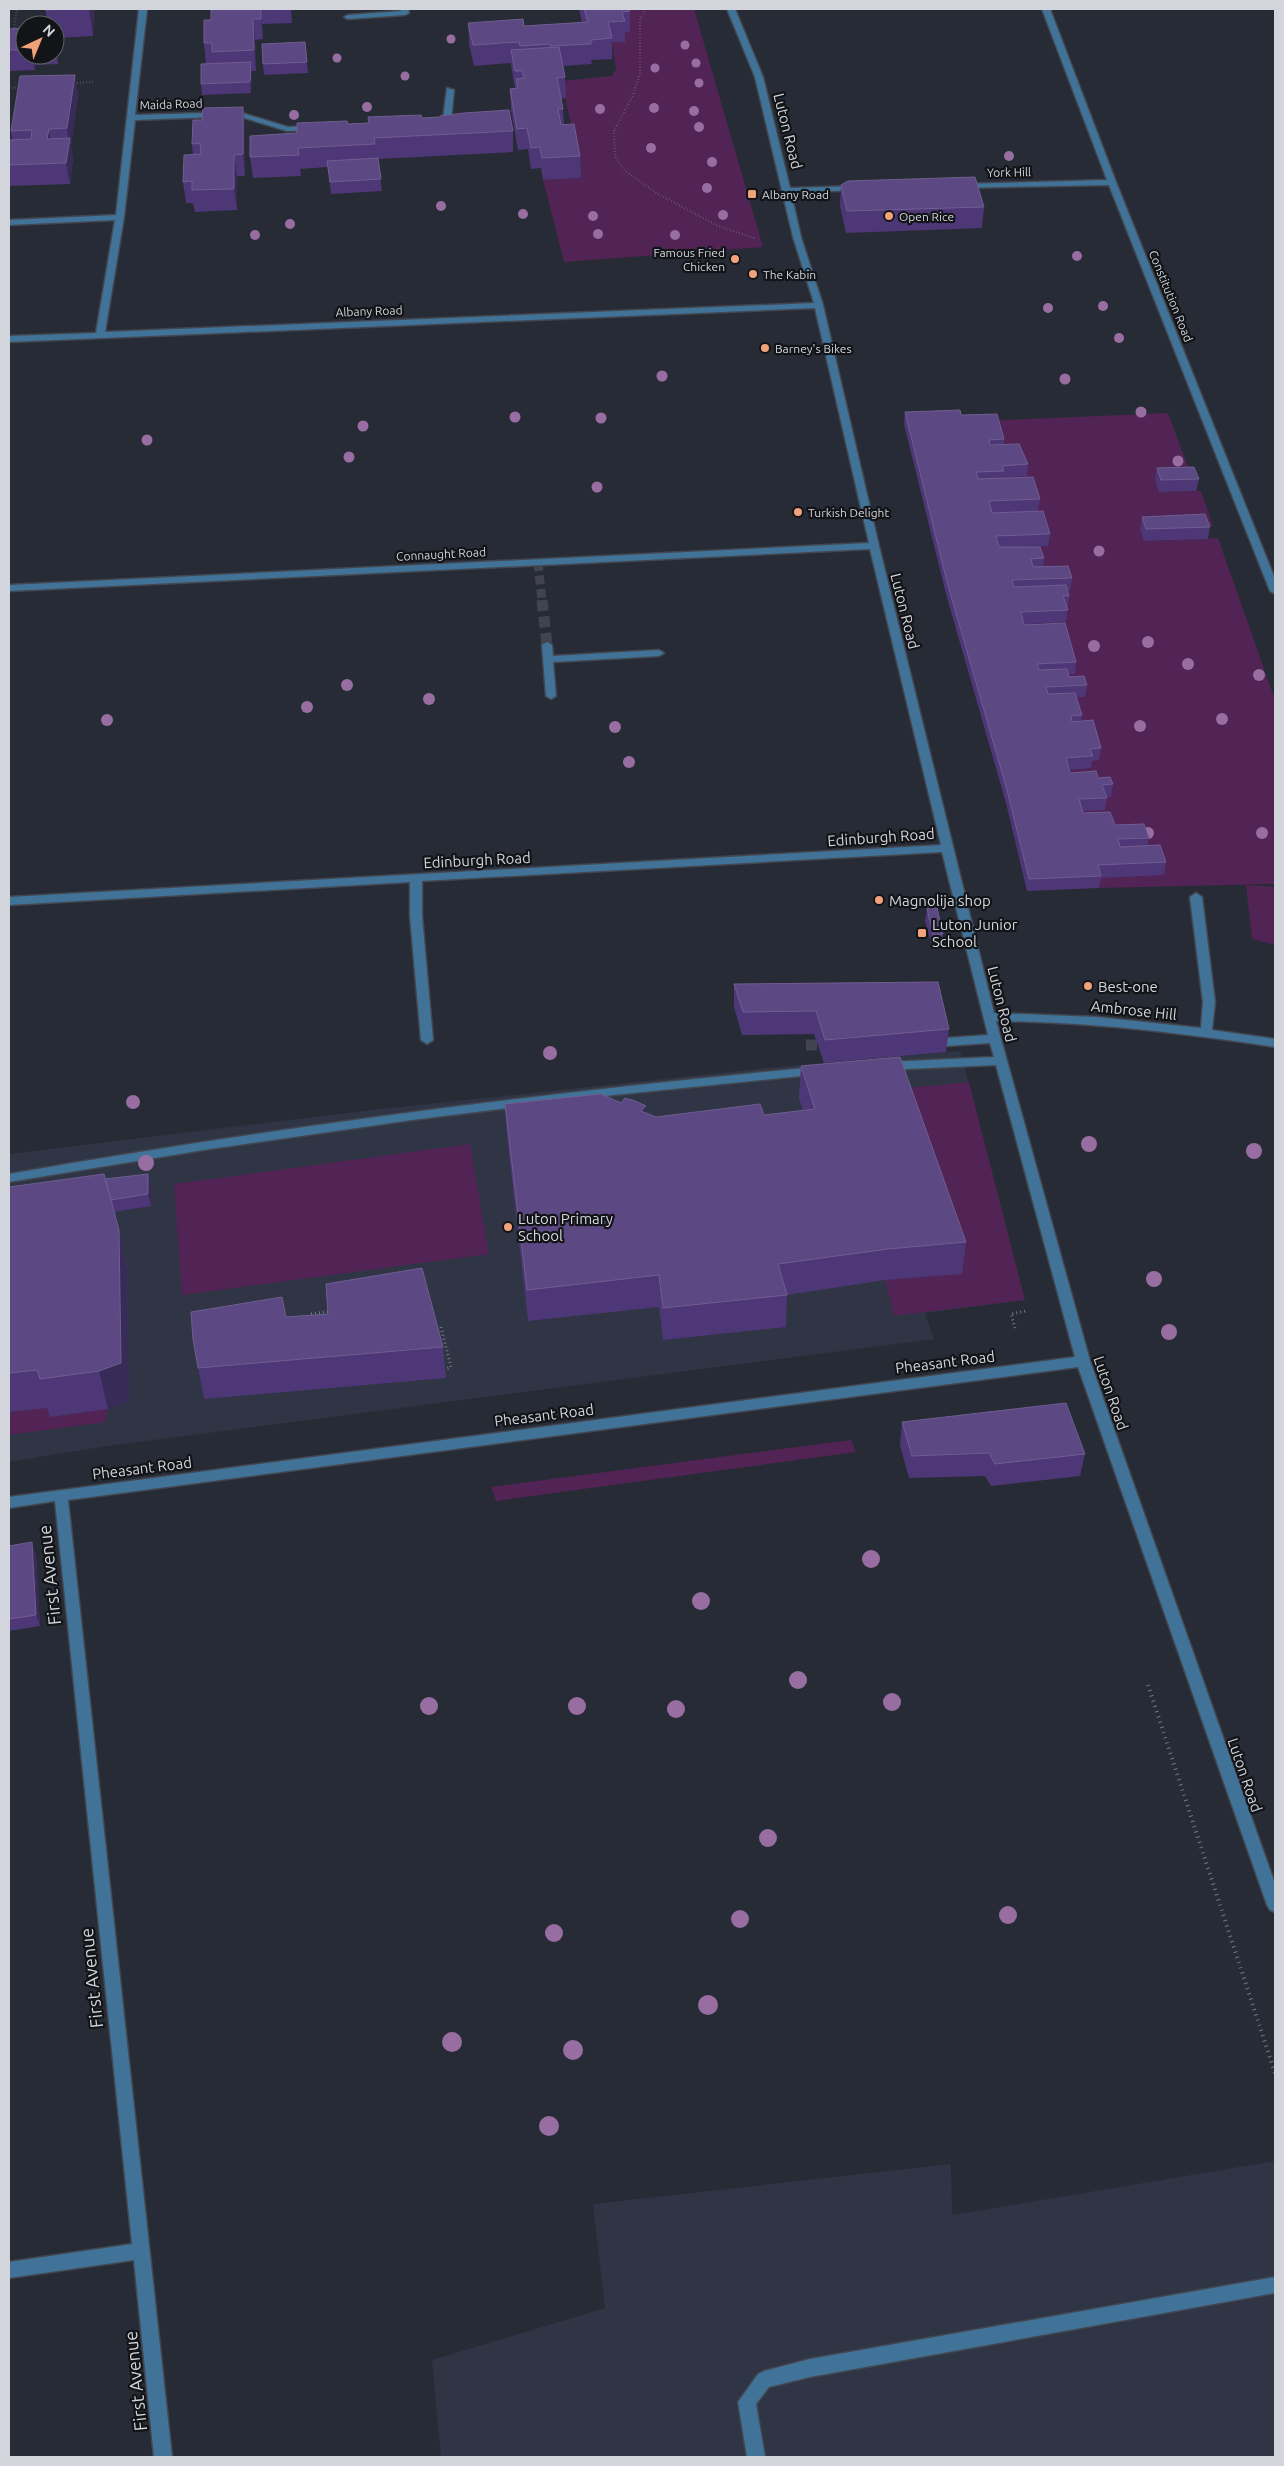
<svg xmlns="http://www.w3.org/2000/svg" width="1284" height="2466" viewBox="0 0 1284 2466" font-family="Ubuntu,sans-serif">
<rect width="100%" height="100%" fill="#272b35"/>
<path fill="#2f3544" d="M 960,1051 L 1025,1300 L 925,1313 L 934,1339 L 107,1446 L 9,1462 L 9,1154 L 372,1110 L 776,1067 Z
M 1275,2161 L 1275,2457 L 441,2457 L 432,2360 L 605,2308 L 593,2204 L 951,2164 L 952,2215 Z"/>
<path fill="#512455" d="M 607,9 L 694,9 L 763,247 L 564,262 L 543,180 L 581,178 L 562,81 L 612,76 L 616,69 Z
M 1168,413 L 1191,475 L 1155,480 L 1159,492 L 1201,491 L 1213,526 L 1140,529 L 1145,541 L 1218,538 L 1275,700 L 1275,884 L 1099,888 L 1096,878 L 1164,874 L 1077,812 L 1101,798 L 1111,796 L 1068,785 L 1070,734 L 1022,637 L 995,548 L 1048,545 L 1000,477 L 1026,476 L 959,422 Z
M 1246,885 L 1275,887 L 1275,945 L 1252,939 Z
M 969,1082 L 1025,1300 L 894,1316 L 885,1280 L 962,1273 L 897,1089 Z
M 470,1144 L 489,1254 L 182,1295 L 174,1184 Z
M 47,1408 L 50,1417 L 108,1409 L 106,1422 L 9,1435 L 9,1412 Z
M 851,1440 L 856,1452 L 496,1501 L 491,1487 Z"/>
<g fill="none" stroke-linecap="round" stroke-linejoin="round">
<path stroke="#41444e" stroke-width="9" stroke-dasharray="9 4.5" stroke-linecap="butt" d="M 538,562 L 542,601"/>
<path stroke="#41444e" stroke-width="11" stroke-dasharray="11 5.5" stroke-linecap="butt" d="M 542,600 L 547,645
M 806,1045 L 834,1045"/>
<defs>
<path id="minor" d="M 139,9 L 147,9 L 135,115 L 239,112 L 288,127 L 314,126 L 318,128 L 314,130 L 287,131 L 238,116 L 135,120 L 124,217 L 105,332 L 814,303 L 793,237 L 755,77 L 727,9 L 735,9 L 763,77 L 790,188 L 857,186 L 861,188 L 857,190 L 791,193 L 801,237 L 823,305 L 879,546 L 994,1013 L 1097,1017 L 1201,1028 L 1203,1002 L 1190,897 L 1196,893 L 1202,897 L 1215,1002 L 1212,1030 L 1275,1039 L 1275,1047 C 1182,1033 1090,1022 996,1021 L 1090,1361 L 1275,1884 L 1275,1912 L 1270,1910 L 1267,1905 L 1078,1367 L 68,1500 L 172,2457 L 154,2457 L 134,2260 L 9,2278 L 9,2262 L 132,2244 L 55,1501 L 9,1508 L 9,1497 L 1075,1357 L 996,1065 L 886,1070 L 880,1066 L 886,1062 L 994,1057 L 990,1043 L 946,1046 L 940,1042 L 946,1038 L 988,1035 L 942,852 L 422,881 L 422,916 L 433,1040 L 427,1044 L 421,1040 L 410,916 L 410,882 L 9,905 L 9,897 L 941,845 L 870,549 L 9,591 L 9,585 L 869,543 L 815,308 L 9,342 L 9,336 L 96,333 L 115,220 L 9,225 L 9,220 L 116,215 Z
M 400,9 L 408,9 L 409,13 L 405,15 L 348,19 L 344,17 L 348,15 L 401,11 Z
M 1042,9 L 1050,9 L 1116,182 L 1275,579 L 1275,594 L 1270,591 L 1109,185 L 960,188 L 956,186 L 960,184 L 1107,180 Z
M 447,88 L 454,90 L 451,121 L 447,123 L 436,124 L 436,120 L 443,119 Z
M 547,642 L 552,645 L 553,656 L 659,650 L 664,653 L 659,656 L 553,662 L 556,696 L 551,699 L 546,696 L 542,645 Z
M 817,1067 L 823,1071 L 821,1074 L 614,1095 L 412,1120 L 210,1149 L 9,1182 L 9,1174 C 277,1127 546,1092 817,1067 Z
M 1275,2277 L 1275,2293 L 810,2377 L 769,2387 L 756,2404 L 765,2457 L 747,2457 L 738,2402 L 758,2374 L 764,2371 L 810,2359 Z"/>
</defs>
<use href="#minor" stroke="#424650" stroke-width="3"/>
<path stroke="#757880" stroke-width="2" stroke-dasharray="0.5 2.5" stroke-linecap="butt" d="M 646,9 L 640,19 L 640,74 L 633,95 L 614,131 L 615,156 L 625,171 L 658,194 L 718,226 L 754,238
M 9,36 L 13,36 L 17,9
M 74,83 L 95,82
M 9,89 L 22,86"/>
<path stroke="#757880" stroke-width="3" stroke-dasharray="1 3" stroke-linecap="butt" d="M 311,1314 L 331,1311
M 441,1327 L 451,1367 L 443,1370
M 1015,1328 L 1011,1314 L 1026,1311"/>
<path stroke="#757880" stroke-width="4" stroke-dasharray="1 4.5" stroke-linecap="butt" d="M 1148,1685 L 1275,2073"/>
<use href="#minor" fill="#407397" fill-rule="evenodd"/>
</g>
<g fill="#986ea2">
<circle cx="451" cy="39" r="4.5"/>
<circle cx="685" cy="45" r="4.5"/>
<circle cx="337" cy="58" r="4.5"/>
<circle cx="696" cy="63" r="4.5"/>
<circle cx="655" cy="68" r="4.5"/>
<circle cx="405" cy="76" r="4.5"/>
<circle cx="699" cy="83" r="4.5"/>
<circle cx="367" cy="107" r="5"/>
<circle cx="654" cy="108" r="5"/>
<circle cx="600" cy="109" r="5"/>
<circle cx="694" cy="111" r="5"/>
<circle cx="294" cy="115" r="5"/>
<circle cx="699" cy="127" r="5"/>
<circle cx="651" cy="148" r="5"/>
<circle cx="1009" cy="156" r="5"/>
<circle cx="712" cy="162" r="5"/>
<circle cx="707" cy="188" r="5"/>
<circle cx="441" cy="206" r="5"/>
<circle cx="523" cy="214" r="5"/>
<circle cx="723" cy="215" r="5"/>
<circle cx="593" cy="216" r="5"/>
<circle cx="290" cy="224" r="5"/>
<circle cx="598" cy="234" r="5"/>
<circle cx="255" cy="235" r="5"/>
<circle cx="675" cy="235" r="5"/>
<circle cx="1077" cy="256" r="5"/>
<circle cx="1103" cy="306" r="5"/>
<circle cx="1048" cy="308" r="5"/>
<circle cx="1119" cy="338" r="5"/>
<circle cx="662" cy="376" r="5.5"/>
<circle cx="1065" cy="379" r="5.5"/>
<circle cx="1141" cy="412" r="5.5"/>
<circle cx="515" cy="417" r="5.5"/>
<circle cx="601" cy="418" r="5.5"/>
<circle cx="363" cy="426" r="5.5"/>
<circle cx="147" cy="440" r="5.5"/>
<circle cx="349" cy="457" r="5.5"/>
<circle cx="1178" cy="461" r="5.5"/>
<circle cx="597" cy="487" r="5.5"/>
<circle cx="1099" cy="551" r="5.5"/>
<circle cx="1148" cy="642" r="6"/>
<circle cx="1094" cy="646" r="6"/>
<circle cx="1188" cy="664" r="6"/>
<circle cx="1259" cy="675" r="6"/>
<circle cx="347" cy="685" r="6"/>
<circle cx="429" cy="699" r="6"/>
<circle cx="307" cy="707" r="6"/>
<circle cx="1222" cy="719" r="6"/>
<circle cx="107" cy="720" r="6"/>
<circle cx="1140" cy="726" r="6"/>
<circle cx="615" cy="727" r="6"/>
<circle cx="629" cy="762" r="6"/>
<circle cx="1148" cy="833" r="6"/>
<circle cx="1262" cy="833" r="6"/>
<circle cx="550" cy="1053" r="7"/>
<circle cx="133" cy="1102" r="7"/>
<circle cx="1089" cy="1144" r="8"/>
<circle cx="1254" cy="1151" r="8"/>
<circle cx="146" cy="1163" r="8"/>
<circle cx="1154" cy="1279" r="8"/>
<circle cx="1169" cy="1332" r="8"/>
<circle cx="871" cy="1559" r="9"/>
<circle cx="701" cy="1601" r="9"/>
<circle cx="798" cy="1680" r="9"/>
<circle cx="892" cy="1702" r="9"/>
<circle cx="429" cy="1706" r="9"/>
<circle cx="577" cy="1706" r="9"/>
<circle cx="676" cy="1709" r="9"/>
<circle cx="768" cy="1838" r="9"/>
<circle cx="1008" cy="1915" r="9"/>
<circle cx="740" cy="1919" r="9"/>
<circle cx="554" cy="1933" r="9"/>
<circle cx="708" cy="2005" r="10"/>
<circle cx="452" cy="2042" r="10"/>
<circle cx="573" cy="2050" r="10"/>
<circle cx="549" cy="2126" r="10"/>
</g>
<path fill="#4e3777" d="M 45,9 L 94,9 L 93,36 L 55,38 L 58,55 L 58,64 L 35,65 L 35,70 L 9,71 L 9,29 L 25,28 L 25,55 L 55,55 L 55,25 L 48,25 Z
M 211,9 L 291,9 L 292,23 L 262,24 L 263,39 L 255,40 L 256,71 L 252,71 L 251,93 L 202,95 L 201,84 L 206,64 L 204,43 L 211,20 Z
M 579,9 L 629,9 L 630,11 L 630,32 L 625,32 L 625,42 L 612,42 L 612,59 L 591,60 L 592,64 L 563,66 L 565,77 L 566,98 L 561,99 L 563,109 L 564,125 L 580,156 L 581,178 L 543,180 L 541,168 L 531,169 L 528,149 L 518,150 L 511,110 L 510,89 L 515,88 L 512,71 L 511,63 L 474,66 L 469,44 L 468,23 L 524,26 L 582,22 Z
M 305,42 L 308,73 L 264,75 L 263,64 Z
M 75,75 L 78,95 L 71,146 L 73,159 L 70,184 L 9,186 L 9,140 L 12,140 L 11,131 Z
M 243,107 L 245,128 L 245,176 L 237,176 L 237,210 L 195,212 L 193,203 L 186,203 L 183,182 L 193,155 L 192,144 L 202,120 Z
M 368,123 L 513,131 L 513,152 L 378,159 L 382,191 L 331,194 L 328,167 L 300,169 L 301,176 L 253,178 L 250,157 L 297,133 L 348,124 Z
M 841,185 L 984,207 L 982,228 L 846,233 L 840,206 Z
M 905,412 L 1004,439 L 1004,445 L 1028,464 L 1027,476 L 1003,477 L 1003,478 L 1040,499 L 1038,511 L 1050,534 L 1048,546 L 1016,547 L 1044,558 L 1043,567 L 1072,578 L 1070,590 L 1067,591 L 1069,596 L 1066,622 L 1024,624 L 1024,625 L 1076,662 L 1075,674 L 1068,674 L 1069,677 L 1087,685 L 1085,697 L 1076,697 L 1082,715 L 1081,721 L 1101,748 L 1099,760 L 1092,761 L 1091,768 L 1069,770 L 1070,773 L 1098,778 L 1113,784 L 1111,797 L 1107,797 L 1105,810 L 1083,811 L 1083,813 L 1149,838 L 1147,846 L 1166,862 L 1164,875 L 1101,878 L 1099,888 L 1027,891 L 1006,803 L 946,594 L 904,424 Z
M 1157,468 L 1199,479 L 1196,491 L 1159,492 L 1155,480 Z
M 1142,517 L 1210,527 L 1208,539 L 1144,541 L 1140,529 Z
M 927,908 L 943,934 L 942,946 L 932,947 L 925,921 Z
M 734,984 L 949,1029 L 946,1052 L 824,1063 L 814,1034 L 742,1035 L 734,1007 Z
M 801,1066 L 966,1242 L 962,1274 L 885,1280 L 787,1295 L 786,1327 L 663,1340 L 659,1307 L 528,1321 L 507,1136 L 505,1104 L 646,1113 L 656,1117 L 764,1115 L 803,1111 L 799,1098 Z
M 106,1183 L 151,1186 L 151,1206 L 114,1212 L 119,1230 L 127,1269 L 129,1401 L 108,1409 L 50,1417 L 47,1408 L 9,1412 L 9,1187 Z
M 328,1314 L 443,1347 L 446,1378 L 204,1399 L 193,1339 L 286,1317 Z
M 902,1422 L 1085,1454 L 1080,1476 L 991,1486 L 985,1476 L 909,1478 L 900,1445 Z
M 9,1546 L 36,1554 L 40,1626 L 9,1631 Z"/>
<path fill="#382b58" d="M 89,9 L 94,9 L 93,36 Z
M 261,9 L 263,39 L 261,19 Z
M 253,19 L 255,40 L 256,71 L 254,50 Z
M 55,36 L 58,55 L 58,64 L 55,47 Z
M 32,55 L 34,55 L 35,65 L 35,70 Z
M 251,62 L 252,73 L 251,93 L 250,82 Z
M 75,75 L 78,95 L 71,146 L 73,159 L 70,184 L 66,163 L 69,142 L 67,128 Z
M 243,107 L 245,128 L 245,176 L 243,154 Z
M 49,129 L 52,150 L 47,139 Z
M 234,155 L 237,176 L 237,210 L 234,189 Z
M 646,1106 L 646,1138 L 641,1111 Z
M 148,1174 L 151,1186 L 151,1206 L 148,1194 Z
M 119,1230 L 127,1269 L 129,1401 L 108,1409 L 99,1371 Z
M 32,1542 L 36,1554 L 40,1626 L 36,1615 Z"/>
<path fill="#5c4882" stroke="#6f5e90" d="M 45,9 L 70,9 L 45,10 Z
M 211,9 L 261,9 L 261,19 L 253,19 L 254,50 L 212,52 L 212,43 L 204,43 L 204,20 L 211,20 Z
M 584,9 L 629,9 L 630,11 L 622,12 L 625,21 L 608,22 L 612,38 L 591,40 L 591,44 L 550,46 L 550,44 L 520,46 L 519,42 L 473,45 L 468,23 L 523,19 L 524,26 L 588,22 Z
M 25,28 L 25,50 L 9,50 L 9,29 Z
M 305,42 L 307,62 L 263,64 L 262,44 Z
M 559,47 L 565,77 L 557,78 L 563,109 L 558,109 L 561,125 L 574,124 L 580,156 L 542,158 L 540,147 L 531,148 L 527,128 L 517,129 L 510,89 L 518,88 L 516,79 L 524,78 L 522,71 L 515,71 L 511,50 Z
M 251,62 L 250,82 L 201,84 L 201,64 Z
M 75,75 L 67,128 L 49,129 L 47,139 L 70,138 L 66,163 L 9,165 L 9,140 L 31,139 L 32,130 L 11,131 L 20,76 Z
M 243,107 L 243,154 L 234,155 L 234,189 L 192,190 L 192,181 L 183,182 L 184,155 L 201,154 L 200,143 L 192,144 L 193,120 L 202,120 L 203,108 Z
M 509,110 L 513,131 L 374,138 L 375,144 L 298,148 L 299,155 L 250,157 L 250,136 L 297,133 L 297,123 L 347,121 L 348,124 L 369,123 L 368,117 L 421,115 L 422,118 L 440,117 L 440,116 L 464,113 Z
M 378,158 L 381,179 L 330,182 L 327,161 Z
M 975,177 L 984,207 L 847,211 L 841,185 L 848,181 Z
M 960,410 L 961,415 L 997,414 L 1004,439 L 989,440 L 990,445 L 1019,444 L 1028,464 L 1002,466 L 1004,471 L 976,472 L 978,479 L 1033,477 L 1040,499 L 989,501 L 992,513 L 1043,511 L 1050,534 L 996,536 L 999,547 L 1040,547 L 1044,558 L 1031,559 L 1033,567 L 1068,566 L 1072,578 L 1012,580 L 1014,587 L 1066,585 L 1069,596 L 1063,596 L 1068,610 L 1021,612 L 1024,625 L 1065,623 L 1076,662 L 1037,664 L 1039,670 L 1067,669 L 1069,677 L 1084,676 L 1087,685 L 1046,687 L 1048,694 L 1075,693 L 1082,715 L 1071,716 L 1072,722 L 1093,720 L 1101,748 L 1090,749 L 1093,756 L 1066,758 L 1070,773 L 1096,771 L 1098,778 L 1110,777 L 1113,784 L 1102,785 L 1107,798 L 1079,799 L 1083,813 L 1110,812 L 1115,825 L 1144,824 L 1149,838 L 1118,839 L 1120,847 L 1160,845 L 1166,862 L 1098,865 L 1101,876 L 1029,879 L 1007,790 L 947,582 L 905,412 Z
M 1194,467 L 1199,479 L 1161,480 L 1157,468 Z
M 1205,514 L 1210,527 L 1146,529 L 1142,517 Z
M 927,908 L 937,908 L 943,934 L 933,935 Z
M 938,982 L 949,1029 L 825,1040 L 816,1011 L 743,1012 L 734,984 Z
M 900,1057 L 966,1242 L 888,1249 L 778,1264 L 787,1295 L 663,1308 L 659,1275 L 527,1290 L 505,1104 L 601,1094 L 621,1103 L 625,1098 L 635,1101 L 646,1106 L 641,1111 L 656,1117 L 760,1104 L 764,1115 L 815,1109 L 801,1066 Z
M 104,1174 L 119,1230 L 121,1363 L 99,1371 L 40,1379 L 37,1370 L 9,1373 L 9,1187 Z
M 148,1174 L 148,1194 L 111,1200 L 105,1179 Z
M 422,1268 L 443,1347 L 198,1368 L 193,1339 L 191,1312 L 282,1297 L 286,1317 L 328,1314 L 326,1284 Z
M 1066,1403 L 1085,1454 L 995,1464 L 989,1453 L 912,1456 L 902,1422 Z
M 32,1542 L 36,1615 L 9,1619 L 9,1546 Z"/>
<g fill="#f0a27a" stroke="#121418" stroke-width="2">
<rect x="747" y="189" width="10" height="10" rx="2.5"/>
<circle cx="889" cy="216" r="5"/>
<circle cx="735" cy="259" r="5"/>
<circle cx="753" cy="274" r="5"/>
<circle cx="765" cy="348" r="5"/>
<circle cx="798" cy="512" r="5"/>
<circle cx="879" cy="900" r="5"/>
<rect x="917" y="928" width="10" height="10" rx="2.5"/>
<circle cx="1088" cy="986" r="5"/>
<circle cx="508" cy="1227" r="5"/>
</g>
<g text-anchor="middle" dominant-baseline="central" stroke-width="4.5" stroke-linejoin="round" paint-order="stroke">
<g font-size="12" fill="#d2d5db" stroke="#121418">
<text transform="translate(171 104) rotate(-2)">Maida Road</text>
<text transform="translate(1009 172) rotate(-1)">York Hill</text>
<text transform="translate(1171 296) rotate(68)">Constitution Road</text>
<text transform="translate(369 311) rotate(-2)">Albany Road</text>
<text transform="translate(441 554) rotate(-3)">Connaught Road</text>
</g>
<g font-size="12" fill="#d2d5db" stroke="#121418" text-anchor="start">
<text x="762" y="194">Albany Road</text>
<text x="899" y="216">Open Rice</text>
<text x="725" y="252" text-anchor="end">Famous Fried<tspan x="725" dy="14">Chicken</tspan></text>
<text x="763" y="274">The Kabin</text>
<text x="775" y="348">Barney's Bikes</text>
<text x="808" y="512">Turkish Delight</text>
</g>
<g font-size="15" fill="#d2d5db" stroke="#121418">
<text transform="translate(788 131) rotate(76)">Luton Road</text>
<text transform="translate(905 611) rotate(76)">Luton Road</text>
<text transform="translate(881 837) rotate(-4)">Edinburgh Road</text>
<text transform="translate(477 860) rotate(-3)">Edinburgh Road</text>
<text transform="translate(1002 1004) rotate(76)">Luton Road</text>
<text transform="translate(1134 1010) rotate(6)">Ambrose Hill</text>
<text transform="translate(945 1362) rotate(-7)">Pheasant Road</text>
<text transform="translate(1111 1393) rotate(71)">Luton Road</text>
<text transform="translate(544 1415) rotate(-7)">Pheasant Road</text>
<text transform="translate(142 1468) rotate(-7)">Pheasant Road</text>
<text transform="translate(1245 1775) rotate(71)">Luton Road</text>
</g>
<g font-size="15" fill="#d2d5db" stroke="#121418" text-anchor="start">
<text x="889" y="900">Magnolija shop</text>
<text x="932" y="924">Luton Junior<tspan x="932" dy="17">School</tspan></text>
<text x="1098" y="986">Best-one</text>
<text x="518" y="1218">Luton Primary<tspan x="518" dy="17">School</tspan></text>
</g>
<g font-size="18" fill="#d2d5db" stroke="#121418">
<text transform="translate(49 1575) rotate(-96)">First Avenue</text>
<text transform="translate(91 1978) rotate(-96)">First Avenue</text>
<text transform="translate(135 2381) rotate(-96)">First Avenue</text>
</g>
</g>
<rect width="1284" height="2466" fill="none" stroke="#d2d5db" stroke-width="20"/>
<g transform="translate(40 40) rotate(44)"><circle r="24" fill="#121418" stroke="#5f6166"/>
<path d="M0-4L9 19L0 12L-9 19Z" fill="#f0a27a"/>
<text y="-8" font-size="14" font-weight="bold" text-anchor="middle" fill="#d2d5db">N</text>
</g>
</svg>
